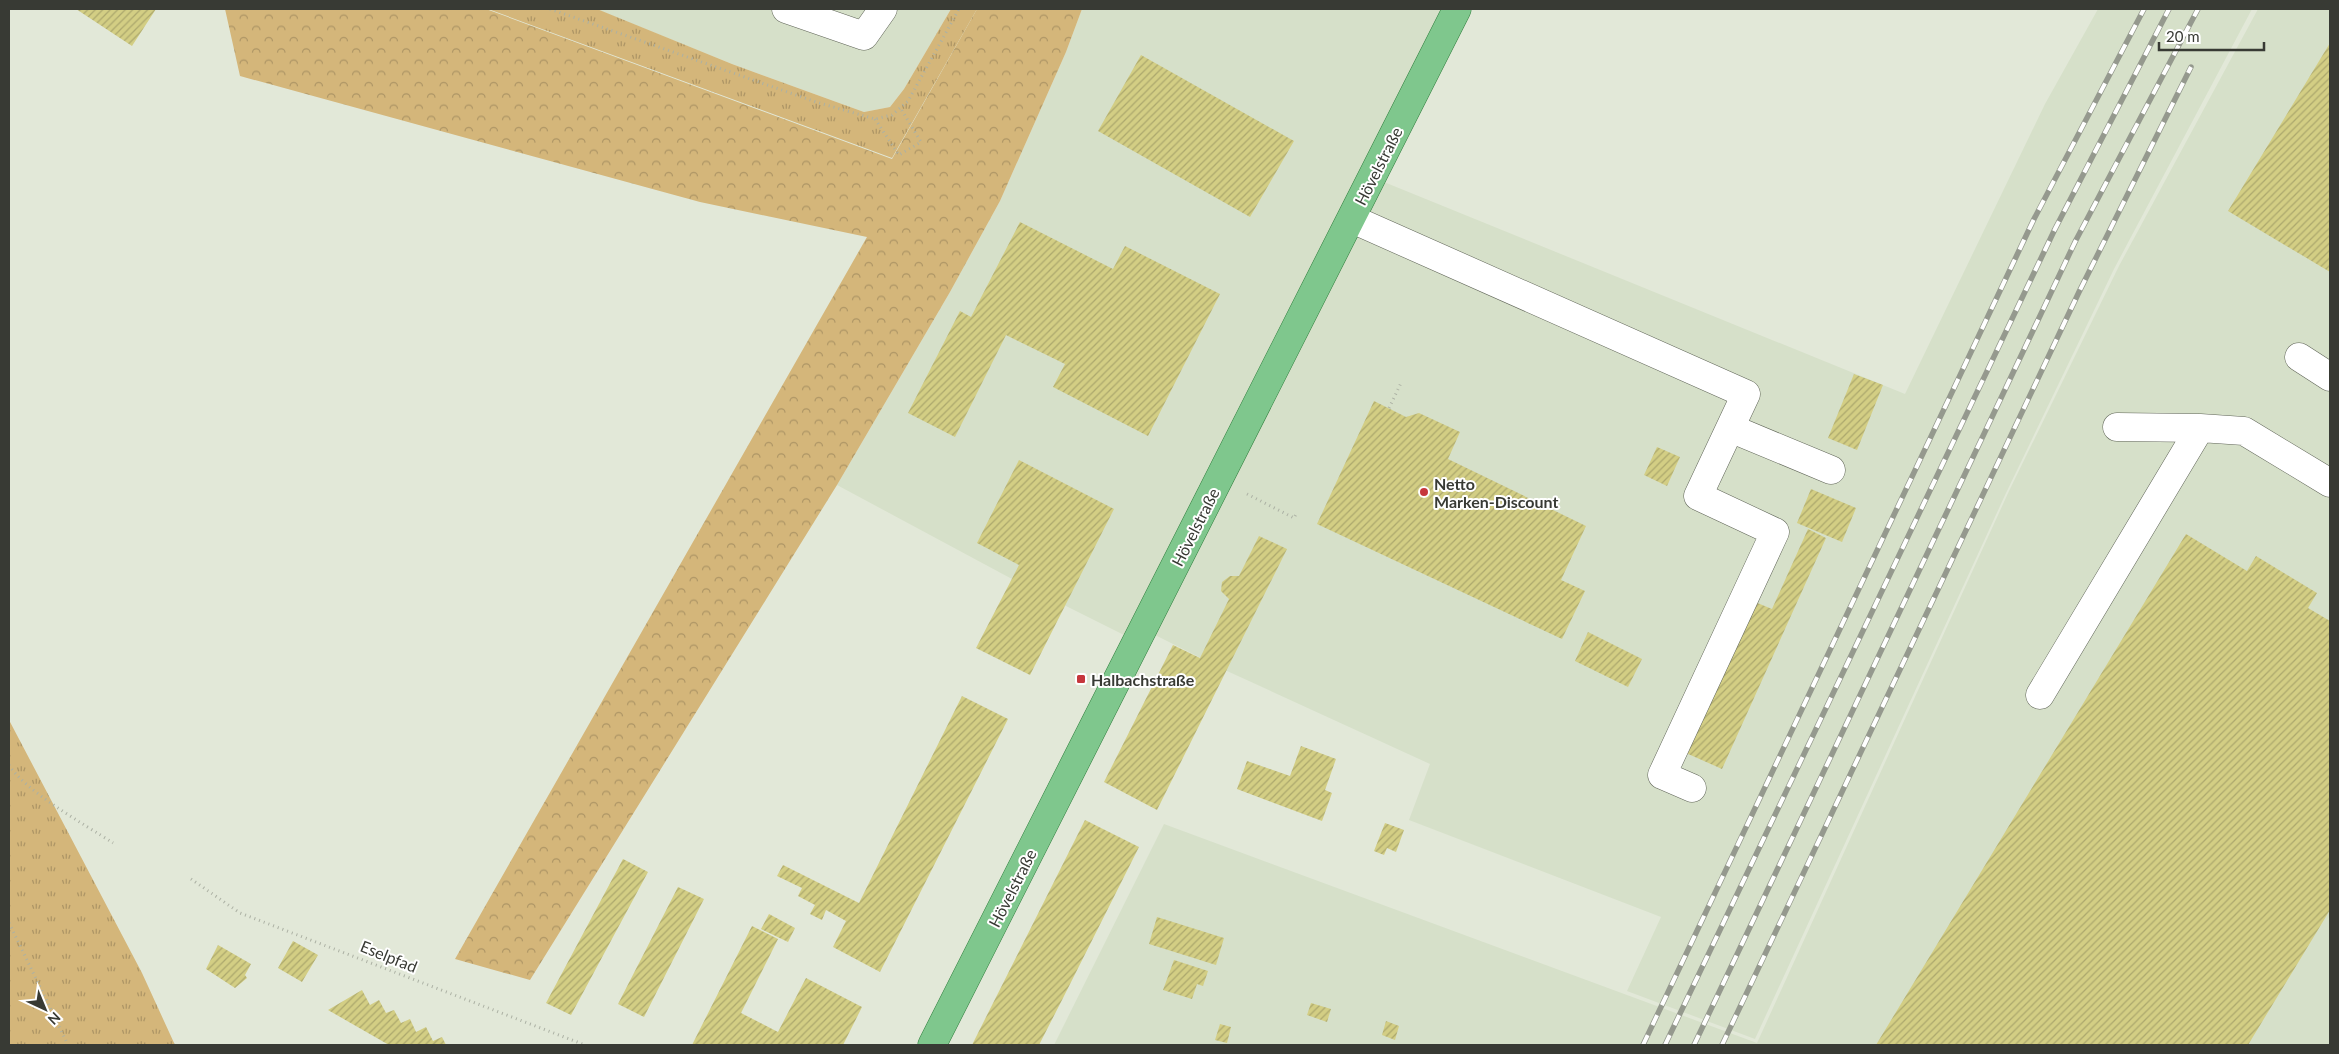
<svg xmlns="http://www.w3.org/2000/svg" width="2339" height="1054" viewBox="0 0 2339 1054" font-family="Lato,sans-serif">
<defs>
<pattern id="grass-tufts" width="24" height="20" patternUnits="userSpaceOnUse" patternTransform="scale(1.25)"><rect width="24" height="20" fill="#d4b67a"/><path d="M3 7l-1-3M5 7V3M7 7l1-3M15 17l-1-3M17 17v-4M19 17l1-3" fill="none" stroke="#ad9565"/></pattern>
<pattern id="forest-crowns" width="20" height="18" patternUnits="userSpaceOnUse" patternTransform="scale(1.25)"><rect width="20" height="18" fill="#d4b67a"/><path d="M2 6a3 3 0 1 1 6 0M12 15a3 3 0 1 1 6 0" fill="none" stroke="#ad9565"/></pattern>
<pattern id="building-hatch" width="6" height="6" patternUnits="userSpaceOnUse" patternTransform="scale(1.25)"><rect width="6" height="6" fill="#d3ce84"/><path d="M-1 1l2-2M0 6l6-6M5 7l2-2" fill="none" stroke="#aca86d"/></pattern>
</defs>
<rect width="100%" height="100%" fill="#e2e8d8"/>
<path fill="#d6e0c9" d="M 596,9 L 951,9 L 904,89 L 890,107 L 864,112 L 732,64 Z
M 1082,9 L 1453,9 L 1132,639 L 1012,579 L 837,485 L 950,292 L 1000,201 L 1066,52 Z
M 2098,9 L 2252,9 L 2114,269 L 2006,493 L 1755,1039 L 1627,991 L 1661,917 L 1409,820 L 1430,764 L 1227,671 L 1147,631 L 1379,180 L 1905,394 L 2045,104 Z
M 2258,9 L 2330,9 L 2330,1045 L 1054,1045 L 1164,824 L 1757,1043 L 2009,491 L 2119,266 Z"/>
<path fill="url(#grass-tufts)" d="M 488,9 L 597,9 L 732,64 L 864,112 L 890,107 L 904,89 L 951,9 L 977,9 L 892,158 Z
M 9,720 L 142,973 L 175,1045 L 9,1045 Z"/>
<path fill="url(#forest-crowns)" d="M 225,9 L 486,9 L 892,159 L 977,9 L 1082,9 L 1066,52 L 1000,201 L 950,292 L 837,485 L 530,980 L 455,959 L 867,237 L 700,202 L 240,76 Z"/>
<path fill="url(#building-hatch)" d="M 76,9 L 156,9 L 132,46 Z
M 2330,43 L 2330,272 L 2228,211 Z
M 1141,55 L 1294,141 L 1250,217 L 1098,131 Z
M 1020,222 L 1113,269 L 1125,246 L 1220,294 L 1148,436 L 1053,387 L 1065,364 L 1006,335 L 955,437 L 908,413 L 960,311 L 971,317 Z
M 1854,374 L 1883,385 L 1857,450 L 1828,438 Z
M 1374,401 L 1406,417 L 1419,413 L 1460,432 L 1448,459 L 1586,526 L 1561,580 L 1585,591 L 1562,639 L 1317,524 Z
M 1657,447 L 1680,457 L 1667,486 L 1644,475 Z
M 1019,460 L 1114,509 L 1030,675 L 976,648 L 1019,565 L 977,543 Z
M 1811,489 L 1856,508 L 1842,542 L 1797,523 Z
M 1808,529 L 1826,538 L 1722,769 L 1686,753 L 1755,602 L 1772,609 Z
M 2186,534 L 2247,571 L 2256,556 L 2317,593 L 2308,608 L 2330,621 L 2330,910 L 2248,1045 L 1876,1045 Z
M 1259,536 L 1287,549 L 1157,810 L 1104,782 L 1173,645 L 1200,658 L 1229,599 L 1221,591 L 1222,582 L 1230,576 L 1239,576 Z
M 1588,632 L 1642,659 L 1628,687 L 1575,661 Z
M 962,696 L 1008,719 L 880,972 L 833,947 L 846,921 L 826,910 L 822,920 L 810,914 L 815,905 L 798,896 L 802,888 L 777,876 L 783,865 L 859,903 Z
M 1301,746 L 1336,759 L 1325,790 L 1332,793 L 1322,821 L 1237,789 L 1247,761 L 1290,776 Z
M 1085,820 L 1139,847 L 1062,1000 L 1039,1045 L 972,1045 Z
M 1385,823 L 1404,830 L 1396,852 L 1387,848 L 1384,855 L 1374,851 Z
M 623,859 L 648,872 L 571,1015 L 546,1003 Z
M 678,887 L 704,899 L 644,1017 L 618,1004 Z
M 769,914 L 795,928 L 788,942 L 761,929 Z
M 1157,917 L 1224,938 L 1216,965 L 1149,944 Z
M 752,926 L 778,939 L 741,1013 L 778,1032 L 806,978 L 862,1007 L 843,1045 L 692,1045 Z
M 293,941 L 318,955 L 302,982 L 278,968 Z
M 218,945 L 251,964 L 245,975 L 247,978 L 235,988 L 206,969 Z
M 1174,960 L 1208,971 L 1203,986 L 1197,984 L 1192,999 L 1163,990 Z
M 362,990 L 370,1005 L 379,1000 L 386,1013 L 394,1010 L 401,1023 L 410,1019 L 416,1032 L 426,1027 L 433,1041 L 442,1037 L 446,1045 L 389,1045 L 328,1010 Z
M 1311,1003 L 1331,1009 L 1327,1022 L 1307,1015 Z
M 1386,1021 L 1399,1026 L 1395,1040 L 1382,1035 Z
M 1220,1024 L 1231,1027 L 1227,1043 L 1215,1040 Z"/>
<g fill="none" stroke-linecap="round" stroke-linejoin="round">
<defs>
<path id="minor" d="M 786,9 L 864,36 L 883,9
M 1352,219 L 1746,394 L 1698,496 L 1775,532 L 1662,775 L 1692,788
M 2299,357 L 2330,377
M 2117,427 L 2200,428 L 2244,431 L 2330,483
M 1730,428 L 1831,470
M 2040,695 L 2200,428"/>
<path id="major" d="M 932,1045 L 1457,9"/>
</defs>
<use href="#minor" stroke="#606558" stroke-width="29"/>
<use href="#major" stroke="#2f7d3c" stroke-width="29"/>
<path stroke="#acb1a4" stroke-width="3" stroke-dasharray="1 4" stroke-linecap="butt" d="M 550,9 L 816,102 L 875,119 L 892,115 L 908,101 L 959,9
M 875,119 L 899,155 L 921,142 L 901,109
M 1389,408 L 1401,383
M 1247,494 L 1294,518 L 1297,512
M 9,765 C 26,792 84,824 113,843
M 191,879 L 240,913 L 585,1045
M 9,923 L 68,1045"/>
<use href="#minor" stroke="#fff" stroke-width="28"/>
<use href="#major" stroke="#7fc78d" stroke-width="28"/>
<defs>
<path id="rail" d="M 1643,1045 L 2034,219 L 2144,9
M 1665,1045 L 2055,229 L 2169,9
M 1694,1045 L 2076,240 L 2198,9
M 1722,1045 L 2079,292 L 2191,67"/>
</defs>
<use href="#rail" stroke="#95998e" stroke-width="5.5"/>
<use href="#rail" stroke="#fff" stroke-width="4" stroke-dasharray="11" stroke-linecap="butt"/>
</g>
<g fill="#c6363c" stroke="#fff" stroke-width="2">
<circle cx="1424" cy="492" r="5"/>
<rect x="1076" y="674" width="10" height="10" rx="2.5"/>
</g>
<g text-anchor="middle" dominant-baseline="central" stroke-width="4" stroke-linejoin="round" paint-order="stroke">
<g font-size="16" fill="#383a34" stroke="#fff">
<text transform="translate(1378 166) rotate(-63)">Hövelstraße</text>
<text transform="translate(1195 527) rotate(-63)">Hövelstraße</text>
<text transform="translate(1012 888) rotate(-63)">Hövelstraße</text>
<text transform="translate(389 956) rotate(22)">Eselpfad</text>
</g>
<g font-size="16" font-weight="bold" fill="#383a34" stroke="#fff" text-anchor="start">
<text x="1434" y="483">Netto<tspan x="1434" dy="18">Marken-Discount</tspan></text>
<text x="1091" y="679">Halbachstraße</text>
</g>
</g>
<rect width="2339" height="1054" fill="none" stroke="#383a34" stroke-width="20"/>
<g transform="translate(45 1009) rotate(136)" stroke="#ffffff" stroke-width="4" paint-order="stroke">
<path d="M0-4L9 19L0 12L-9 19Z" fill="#383a34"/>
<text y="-8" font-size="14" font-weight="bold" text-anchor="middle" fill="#383a34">N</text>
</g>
<path d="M2159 42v8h105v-8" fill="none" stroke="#383a34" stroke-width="2.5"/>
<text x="2166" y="42" font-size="15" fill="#383a34" stroke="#ffffff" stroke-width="4" paint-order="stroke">20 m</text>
</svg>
